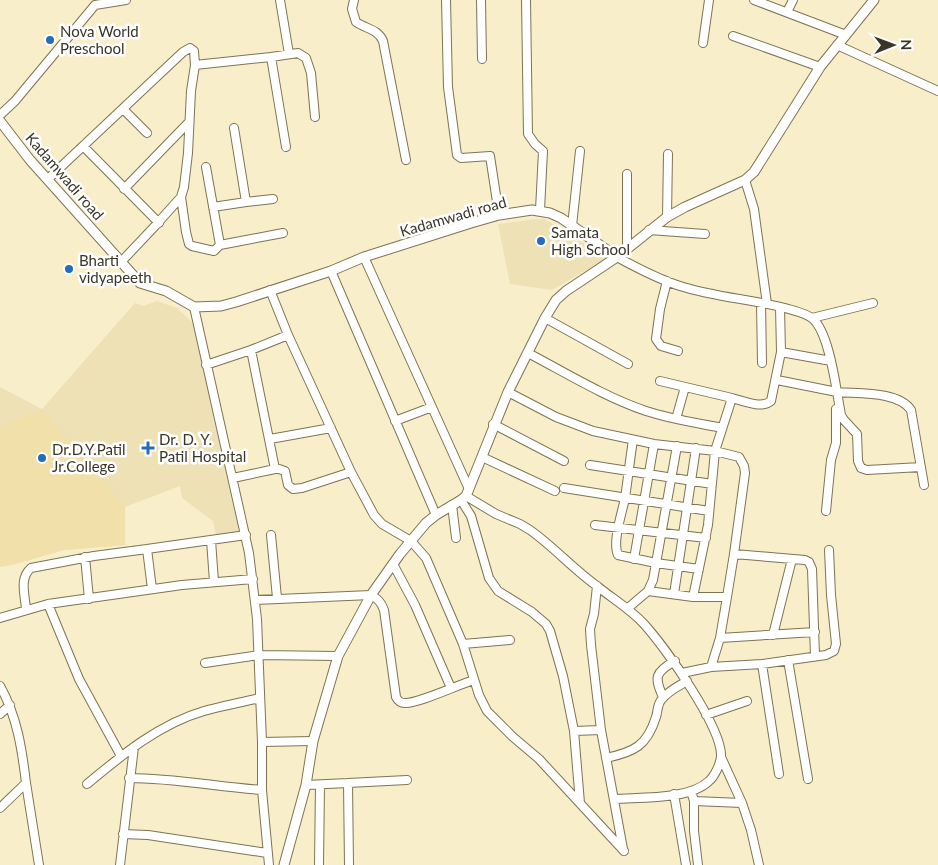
<svg xmlns="http://www.w3.org/2000/svg" width="938" height="865" viewBox="0 0 938 865" font-family="Lato,sans-serif">
<rect width="100%" height="100%" fill="#f9eeca"/>
<path fill="#eee1b6" d="M 536,219 L 545,219 L 607,258 L 552,290 L 510,284 L 498,224 Z
M 157,301 L 177,308 L 193,323 L 239,532 L 216,535 L 213,521 L 182,498 L 180,486 L 125,507 L 125,545 L 64,550 L 15,564 L 0,567 L 0,387 L 42,409 L 135,303 L 143,306 Z"/>
<path fill="#f1e0a9" d="M 42,409 L 125,507 L 125,545 L 64,550 L 15,564 L 0,567 L 0,427 Z"/>
<g fill="none" stroke-linecap="round" stroke-linejoin="round">
<defs>
<path id="minor" d="M 280,0 L 289,54
M 354,0 L 352,9 L 356,22 C 366,29 378,29 383,41 L 406,160
M 446,0 L 448,87 L 457,155 L 461,158 L 490,156 L 499,215
M 481,0 L 482,59
M 526,0 L 528,134 L 535,144 L 543,151 L 540,210
M 754,0 L 846,35
M 787,12 L 793,0
M 733,36 L 820,67
M 703,43 L 709,0
M 837,45 L 938,91
M 271,57 L 298,53 L 306,58 L 311,73 L 315,117
M 195,65 L 271,57 L 286,147
M 123,109 L 147,133
M 0,115 L 15,101 L 95,5 L 126,0
M 234,128 L 246,202 L 273,199
M 83,146 L 159,223
M 206,167 L 220,245
M 48,179 L 183,52 L 190,48 L 194,51 L 195,65 L 191,91 L 188,153 L 184,187 L 181,197 L 155,226 L 121,262
M 745,180 L 754,209 L 767,304
M 124,189 L 189,122
M 181,197 L 186,232 L 189,244 L 192,246 L 214,251 L 220,245 L 283,233
M 213,207 L 246,202
M 667,217 L 668,154
M 572,226 L 580,151
M 649,230 L 705,234
M 627,249 L 627,174
M 364,257 L 469,489
M 617,257 C 637,268 658,279 680,286 C 714,297 750,299 785,308 C 795,311 806,313 813,319 C 827,331 834,374 837,392 C 859,394 898,391 911,410 L 924,485
M 331,271 L 436,515
M 667,281 L 660,309 L 656,339 L 661,346 L 678,351
M 761,303 L 762,363
M 194,307 L 249,553 L 257,619 L 262,742 L 262,790 L 269,865
M 545,318 L 628,364
M 812,318 L 873,303
M 288,335 L 351,472 L 374,515 L 382,524 L 411,541 L 426,558 L 463,644 L 479,695 L 487,711 L 513,737 L 539,759 L 624,851
M 781,352 L 831,361
M 528,353 C 566,373 605,397 646,411 C 671,419 697,423 722,428
M 206,365 L 251,350 L 288,335 L 270,290
M 777,380 L 837,392
M 660,381 L 732,398
M 508,392 L 556,417 L 593,431 L 654,444 L 715,451 L 739,457 L 744,466 L 745,473 L 734,554
M 837,392 L 841,415 L 844,420 L 857,434 L 858,461 L 861,468 L 867,470 L 921,467
M 676,419 L 685,387
M 395,421 L 432,407
M 493,424 L 564,461
M 270,439 L 331,428
M 633,440 C 630,459 628,478 625,498 C 622,513 612,542 618,555 L 656,563 L 699,569
M 482,457 L 555,491
M 590,465 L 712,484
M 275,469 L 279,469 L 285,471 L 288,485 L 293,489 L 302,488 L 351,472
M 233,478 L 275,469 L 251,350
M 564,488 L 709,511
M 466,496 L 496,514 L 520,524 L 530,530 C 554,547 573,569 597,586 C 613,599 630,609 644,624 C 664,646 723,728 721,757 C 720,764 715,776 709,781 C 689,800 641,797 614,799
M 461,500 L 471,516 L 489,578 L 498,591 L 532,612 L 546,624 L 550,631 L 563,676 L 574,731 L 580,803
M 452,505 L 456,538
M 826,511 L 831,460 L 836,443 L 836,409
M 595,525 L 706,538
M 271,535 L 277,598
M 211,540 L 214,582
M 147,549 L 246,535
M 85,557 L 89,599
M 634,559 L 654,444
M 393,564 L 415,605 L 451,688
M 597,586 L 594,614 L 590,629 L 591,645 L 601,730 L 623,849
M 648,591 L 653,580 L 677,446
M 674,594 L 696,448
M 693,597 L 708,525 L 715,451 L 732,398 C 743,401 762,409 771,401 L 781,352 L 780,307
M 255,600 L 371,595 C 378,599 381,602 384,610 L 396,697 C 398,701 400,703 405,703 C 417,704 460,684 474,680
M 48,604 L 79,679 L 121,756
M 628,608 L 648,591 L 693,597 L 727,597 L 734,554 L 805,560 L 809,562 L 812,569 L 815,656
M 26,609 C 25,595 19,578 31,568 L 94,556 L 147,549 L 152,589
M 0,618 L 48,604 L 182,585 L 253,579
M 773,635 L 792,559
M 720,638 L 727,597
M 463,644 L 510,640
M 788,660 L 808,779
M 205,663 L 259,655 L 338,656
M 762,664 L 779,774
M 711,667 L 720,638 L 815,632
M 682,673 L 711,667 L 762,664 L 826,655 L 834,651 L 836,644 L 831,595 L 829,550
M 0,686 C 17,716 22,749 26,783 L 0,808
M 663,697 C 654,677 655,672 675,661
M 0,714 L 10,705
M 706,715 L 747,701
M 574,731 L 601,730
M 262,742 L 313,741
M 721,757 L 742,803
M 606,758 C 634,752 647,746 656,717 C 658,711 657,704 662,699 C 668,691 679,686 687,681
M 129,778 C 174,778 218,787 262,790
M 26,783 L 39,865
M 348,783 L 407,780
M 87,784 C 122,755 159,724 204,711 C 223,706 242,702 260,698
M 306,785 L 348,783 L 349,865
M 691,791 L 694,801 L 742,803 L 751,830 L 759,865
M 674,794 L 686,865
M 694,801 L 694,831 L 698,865
M 123,834 L 148,835 L 267,853
M 120,865 L 134,747
M 319,865 L 320,785"/>
<path id="tertiary" d="M 0,121 L 30,160 L 140,283 L 166,291 L 194,307 L 221,306 L 236,302 L 331,271 L 364,257 L 471,223 L 499,215 L 532,210 L 550,213 L 561,218 L 617,257
M 284,865 L 306,785 L 313,741 L 338,656 L 371,595 L 400,554 L 426,523 L 436,515 L 461,500 L 466,496 L 508,392 L 545,318 L 556,300 L 566,291 L 617,257 L 667,217 L 685,207 L 745,180 L 754,172 L 820,67 L 874,0"/>
</defs>
<use href="#minor" stroke="#7d7453" stroke-width="10"/>
<use href="#tertiary" stroke="#7d7453" stroke-width="11"/>
<use href="#minor" stroke="#fff" stroke-width="8"/>
<use href="#tertiary" stroke="#fff" stroke-width="9"/>
</g>
<g fill="#246dbd" stroke="#fff" stroke-width="2">
<circle cx="50" cy="40" r="5"/>
<circle cx="541" cy="241" r="5"/>
<circle cx="69" cy="269" r="5"/>
<path d="M145.5 440.5h5v5h5v5h-5v5h-5v-5h-5v-5h5z"/>
<circle cx="42" cy="458" r="5"/>
</g>
<g text-anchor="middle" dominant-baseline="central" stroke-width="5" stroke-linejoin="round" paint-order="stroke">
<g font-size="15" fill="#393527" stroke="#fff" text-anchor="start">
<text x="60" y="31">Nova World<tspan x="60" dy="17">Preschool</tspan></text>
<text x="551" y="232">Samata<tspan x="551" dy="17">High School</tspan></text>
<text x="79" y="260">Bharti<tspan x="79" dy="17">vidyapeeth</tspan></text>
<text x="159" y="439">Dr. D. Y.<tspan x="159" dy="17">Patil Hospital</tspan></text>
<text x="52" y="449">Dr.D.Y.Patil<tspan x="52" dy="17">Jr.College</tspan></text>
</g>
<g font-size="15" fill="#393527" stroke="#fff">
<text transform="translate(65 176) rotate(49)">Kadamwadi road</text>
<text transform="translate(453 216) rotate(-16)">Kadamwadi road</text>
</g>
</g>
<g transform="translate(893 45) rotate(89)" stroke="#ffffff" stroke-width="4" paint-order="stroke">
<path d="M0-4L9 19L0 12L-9 19Z" fill="#393527"/>
<text y="-8" font-size="14" font-weight="bold" text-anchor="middle" fill="#393527">N</text>
</g>
</svg>
